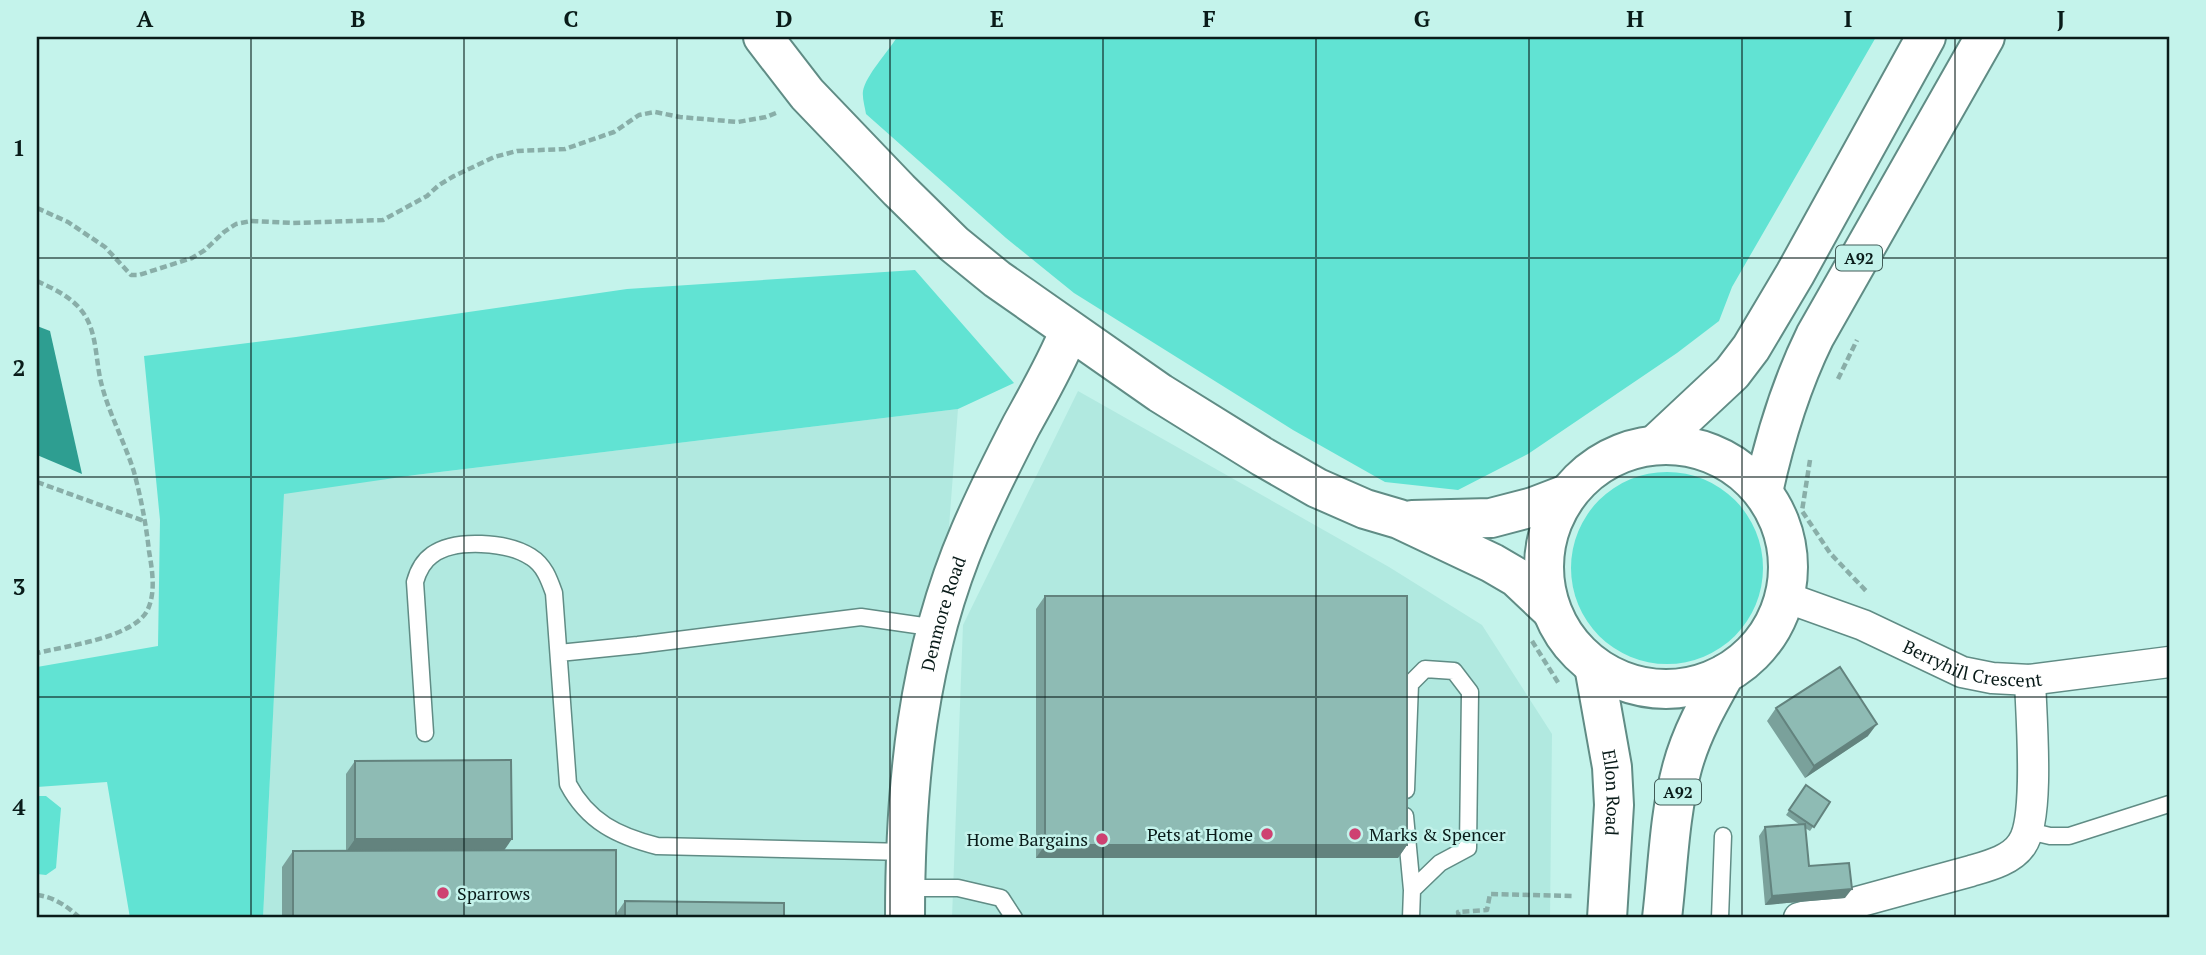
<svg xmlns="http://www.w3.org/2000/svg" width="2206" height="955" viewBox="0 0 2206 955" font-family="'PT Serif',serif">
<rect width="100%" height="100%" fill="#c4f3eb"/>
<path fill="#b1e9e0" d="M 1078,391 L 1389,567 L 1482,625 L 1552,734 L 1550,918 L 952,918 L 963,625 Z
M 958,409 L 919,918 L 263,918 L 284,491 Z"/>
<path fill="#61e3d3" d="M 897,37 L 1876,37 L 1732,287 L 1719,321 L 1677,353 L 1528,454 L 1458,490 L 1385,482 L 1293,430 L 1074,293 L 1006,238 L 866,114 C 865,107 862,98 863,91 C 866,75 888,52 897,37 Z
M 915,270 L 1014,383 L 958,409 L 415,475 L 284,494 L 263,918 L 130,918 L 107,782 L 37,787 L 37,667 L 158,646 L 160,520 L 144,356 L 296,337 L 627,289 Z
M1571 568a96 96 0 1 1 192 0a96 96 0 1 1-192 0Z
M 37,796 L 46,796 L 61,808 L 56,868 L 46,875 L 37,874 Z"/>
<path fill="#2e9e91" d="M 37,326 L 50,331 L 82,474 L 37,455 Z"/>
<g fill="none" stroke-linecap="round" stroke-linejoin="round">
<defs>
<path id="service" d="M 559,653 L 638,645 L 861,617 L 937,628
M 425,733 L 415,582 C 418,571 422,562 432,555 C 455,538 508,542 531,557 C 544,565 549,579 554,593 L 568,784 C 588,822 618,836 657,846 L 906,852
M 1406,790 L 1410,684 L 1425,669 L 1454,671 L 1470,692 L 1468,848 L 1440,863 L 1412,890
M 1405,816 L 1412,890 L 1411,918
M 2029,831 L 2050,836 L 2069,836 L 2169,804
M 905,888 L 958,888 L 1001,898 L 1014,918
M 1720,918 L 1723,836"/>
<g id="minor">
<path id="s1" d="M 1785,597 L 1863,625 L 1962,672 L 1992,678 L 2030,680 L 2169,662"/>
<path d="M 1799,918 L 1971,871 C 1988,866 2012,860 2022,844 C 2040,819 2031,714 2030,680"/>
</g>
<g id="tertiary">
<path id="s2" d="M 905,918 C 905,786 917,655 970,532 C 985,497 1003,461 1021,426 C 1038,395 1056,364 1069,332"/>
</g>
<path id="secondary" d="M 763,37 L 807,94 L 899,190 L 954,244 L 997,279 L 1160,393 L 1263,457 L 1317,488 L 1365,509 L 1399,519 L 1492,563 L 1516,577 L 1551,610
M 1412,520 L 1491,518 L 1533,507 L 1567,494"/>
<g id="primary">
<circle cx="1666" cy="567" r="122"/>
<path d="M 1655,445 L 1732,373 L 1751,348 L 1795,274 L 1926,37"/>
<path d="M 1763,492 C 1775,437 1790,387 1815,336 L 1985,37"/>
<path id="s3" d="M 1594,666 L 1612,767 L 1614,805 L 1607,918"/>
<path d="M 1662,918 C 1668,868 1669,816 1682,768 C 1691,734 1708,704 1725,674"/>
</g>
</defs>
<use href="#service" stroke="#608c85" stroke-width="19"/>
<use href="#minor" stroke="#608c85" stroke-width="33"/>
<use href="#tertiary" stroke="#608c85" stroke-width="42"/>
<use href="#secondary" stroke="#608c85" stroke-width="42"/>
<use href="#primary" stroke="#608c85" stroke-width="42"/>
<path stroke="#89aea8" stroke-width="4.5" stroke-dasharray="7 3.5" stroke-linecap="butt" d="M 37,208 L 68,222 L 105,247 L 131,275 L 139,275 L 192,258 L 205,250 L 224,232 L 236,224 L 251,221 L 293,223 L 383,220 L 427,196 L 439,185 L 454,176 L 494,157 L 517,151 L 565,149 L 614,132 L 639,115 L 655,112 L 680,117 L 738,122 L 766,117 L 776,113
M 37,281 C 52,288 70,296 81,310 C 98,330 95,362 102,386 C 110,416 125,443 134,472 C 141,498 146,524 149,551 C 152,569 156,591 148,609 C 135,638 65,646 37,653
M 1838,379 L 1857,340
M 1810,460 L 1802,511 L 1830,553 L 1867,592
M 37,482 L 144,521
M 1532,641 L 1559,684
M 37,895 C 54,897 67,906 80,918
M 1459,918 L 1458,912 L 1487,910 L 1490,894 L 1572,896"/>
<use href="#service" stroke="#fff" stroke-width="16"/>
<use href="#minor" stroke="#fff" stroke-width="30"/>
<use href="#tertiary" stroke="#fff" stroke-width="38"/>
<use href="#secondary" stroke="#fff" stroke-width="38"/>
<use href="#primary" stroke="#fff" stroke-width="38"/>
</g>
<path fill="#7aa19b" d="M 1045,596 L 1407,845 L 1398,858 L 1036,858 L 1036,609 Z
M 1776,708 L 1868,736 L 1805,778 L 1767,721 Z
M 355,761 L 504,850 L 616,914 L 625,901 L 784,918 L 282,918 L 282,867 L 293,851 L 346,851 L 346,774 Z
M 1806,785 L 1830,802 L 1810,831 L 1805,828 L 1809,866 L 1845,898 L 1765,905 L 1759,836 L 1765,827 L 1800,825 L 1786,815 Z"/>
<path fill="#63837e" d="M 1877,724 L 1868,736 L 1805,778 L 1814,766 Z
M 355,839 L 512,839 L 503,852 L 346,852 Z
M 1045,845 L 1407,845 L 1398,858 L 1036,858 Z
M 1852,889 L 1845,898 L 1765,905 L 1772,896 Z"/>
<path fill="#8ebbb4" stroke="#63837e" stroke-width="2" d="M 1045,596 L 1407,596 L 1407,845 L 1045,845 Z
M 1840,667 L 1877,724 L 1814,766 L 1776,708 Z
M 511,760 L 512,839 L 355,839 L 355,761 Z
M 1806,785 L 1830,802 L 1814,827 L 1789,810 Z
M 1805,824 L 1809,866 L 1849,863 L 1852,889 L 1772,896 L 1765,827 Z
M 616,850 L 616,918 L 293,918 L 293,851 Z
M 625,901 L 784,903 L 784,918 L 625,918 Z"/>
<path fill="none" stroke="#091b19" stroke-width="2" stroke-opacity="0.55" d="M 251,37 L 251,918M 464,37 L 464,918M 677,37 L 677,918M 890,37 L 890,918M 1103,37 L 1103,918M 1316,37 L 1316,918M 1529,37 L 1529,918M 1742,37 L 1742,918M 1955,37 L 1955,918M 37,258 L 2169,258M 37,477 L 2169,477M 37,697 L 2169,697"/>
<g fill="#ce4171" stroke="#c4f3eb" stroke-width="2.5">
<circle cx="1267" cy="834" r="7"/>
<circle cx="1355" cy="834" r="7"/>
<circle cx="1102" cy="839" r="7"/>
<circle cx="443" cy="893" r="7"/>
</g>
<g text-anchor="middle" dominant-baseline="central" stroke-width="5" stroke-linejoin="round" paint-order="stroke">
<g fill="#c4f3eb" stroke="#415c58" stroke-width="2">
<rect x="1836" y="245.5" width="46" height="25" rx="5"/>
<rect x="1655" y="779.5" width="46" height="25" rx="5"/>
</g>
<g font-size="16" font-weight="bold" fill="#091b19">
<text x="1859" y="258">A92</text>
<text x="1678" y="792">A92</text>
</g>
<g font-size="18" fill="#091b19" stroke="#c4f3eb">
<text stroke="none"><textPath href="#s2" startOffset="308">Denmore Road</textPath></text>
<text stroke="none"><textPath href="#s1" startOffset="201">Berryhill Crescent</textPath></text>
<text stroke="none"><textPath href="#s3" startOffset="128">Ellon Road</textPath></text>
</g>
<g font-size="18" fill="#091b19" stroke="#c4f3eb" text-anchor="end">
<text x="1253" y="834">Pets at Home</text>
<text x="1369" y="834" text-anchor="start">Marks &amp; Spencer</text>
<text x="1088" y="839">Home Bargains</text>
<text x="457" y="893" text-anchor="start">Sparrows</text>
</g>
</g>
<rect width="2206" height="955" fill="none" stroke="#c4f3eb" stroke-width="77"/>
<rect x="38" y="38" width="2130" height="878" fill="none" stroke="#091b19" stroke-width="2.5"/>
<g font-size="23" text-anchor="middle" font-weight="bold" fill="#091b19">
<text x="145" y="27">A</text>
<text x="358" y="27">B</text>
<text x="571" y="27">C</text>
<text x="784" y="27">D</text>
<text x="997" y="27">E</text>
<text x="1209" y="27">F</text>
<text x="1422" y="27">G</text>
<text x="1635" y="27">H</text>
<text x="1848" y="27">I</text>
<text x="2061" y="27">J</text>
<text x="19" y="156">1</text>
<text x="19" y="376">2</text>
<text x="19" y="595">3</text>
<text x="19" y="815">4</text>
</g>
</svg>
